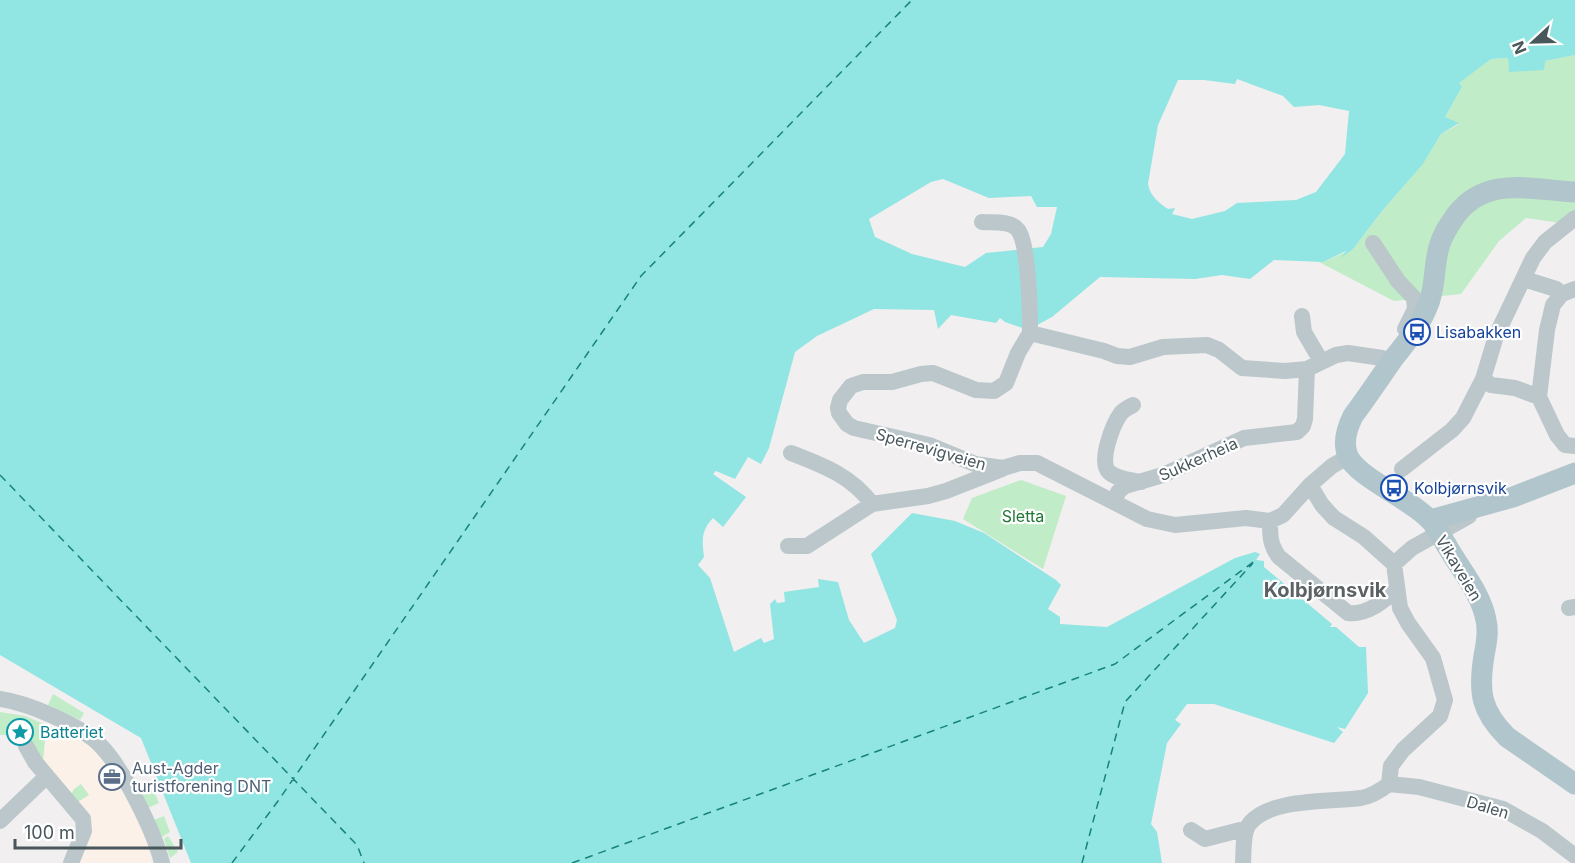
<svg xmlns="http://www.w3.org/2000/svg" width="1575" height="863" viewBox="0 0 1575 863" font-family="Inter,sans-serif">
<rect width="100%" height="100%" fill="#f1efef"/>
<path fill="#fbf1e9" d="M 75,733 L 112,759 L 143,816 L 151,863 L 76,863 L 79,826 L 42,771 L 45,739 Z"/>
<path fill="#c0ecc7" d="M 1575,55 L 1575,225 L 1526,218 L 1499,241 L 1461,294 L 1394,301 L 1319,262 L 1323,262 L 1353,249 L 1382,211 L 1423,164 L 1441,134 L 1459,124 L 1445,117 L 1462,87 L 1458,83 L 1491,59 L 1508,58 L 1509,71 L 1545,61 Z
M 1021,480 L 1066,496 L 1043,569 L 963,519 L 972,498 Z
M 53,694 L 84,713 L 80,720 L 48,705 Z
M 0,712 L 25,716 L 70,735 L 45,740 L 42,771 L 13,735 L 0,735 Z
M 81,784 L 89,795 L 76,803 L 71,794 L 74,789 Z
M 153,789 L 159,803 L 148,808 L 140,793 Z
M 164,816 L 170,832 L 160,838 L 154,820 Z
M 168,836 L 178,852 L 170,858 L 164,839 Z"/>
<path fill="#91e5e2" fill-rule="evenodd" d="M 0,0 L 1575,0 L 1575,55 L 1545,61 L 1544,70 L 1509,72 L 1508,58 L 1491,59 L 1459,83 L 1462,87 L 1445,117 L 1459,123 L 1441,134 L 1423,164 L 1382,211 L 1353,249 L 1341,258 L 1346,251 L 1323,262 L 1274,260 L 1250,279 L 1222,275 L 1195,279 L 1100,277 L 1052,317 L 1028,330 L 1005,322 L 1000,318 L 996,323 L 951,315 L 938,329 L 934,310 L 874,309 L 817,336 L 795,352 L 769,448 L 761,464 L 748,457 L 735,479 L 716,471 L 713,474 L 746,497 L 723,527 L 713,518 C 701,530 702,541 704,557 L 698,565 L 710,578 L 734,652 L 761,638 L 764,643 L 774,639 L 770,604 L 775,599 L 777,603 L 785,602 L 784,592 L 819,587 L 818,579 L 838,582 L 849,620 L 864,643 L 895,628 L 897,620 L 871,554 L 912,513 L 955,521 L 984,533 L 1056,580 L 1061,585 L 1048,609 L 1060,617 L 1060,624 L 1107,627 L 1235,558 L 1255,552 L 1260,554 L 1256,560 L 1264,561 L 1264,567 L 1332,624 L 1330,627 L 1336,627 L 1359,647 L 1366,647 L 1368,693 L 1345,729 L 1337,727 L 1343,732 L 1334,743 L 1214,704 L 1187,704 L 1175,720 L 1181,724 L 1167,743 L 1151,824 L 1157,832 L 1162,863 L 191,863 L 141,738 L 0,655 ZM 1237,79 L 1283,96 L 1294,107 L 1319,105 L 1349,111 L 1345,154 L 1316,192 L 1296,200 L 1237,203 L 1225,211 L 1192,219 L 1172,214 L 1175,208 L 1168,209 C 1159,203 1150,196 1148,184 L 1158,125 L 1178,80 L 1204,80 L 1235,84 ZM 943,179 L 989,198 L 1031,196 L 1037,207 L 1057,207 L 1051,234 L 1043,247 L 986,253 L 965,267 L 912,254 L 875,237 L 869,219 L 931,182 Z"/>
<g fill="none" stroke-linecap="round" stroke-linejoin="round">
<path stroke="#16837f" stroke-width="1.5" stroke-dasharray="8 6" stroke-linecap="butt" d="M 0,475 L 357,845 L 364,863
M 232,863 L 278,801 L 641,276 L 912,0
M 572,863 L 1115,664 L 1256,560
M 1082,863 L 1125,702 L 1253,563"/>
<path stroke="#bbc7cb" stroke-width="16" d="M 982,222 C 992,223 1011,220 1018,230 C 1029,244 1030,313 1030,333
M 1373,243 L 1398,281 L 1414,298 L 1415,309 L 1405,329
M 1524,279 L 1556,289 L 1562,294
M 1575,289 L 1562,294 L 1553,305 L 1547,330 L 1539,397 L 1557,435 L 1565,445 L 1575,446
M 1302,316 L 1304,332 L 1321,361
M 1483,379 L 1491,385 L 1515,388 L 1539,397
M 1133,405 C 1129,407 1124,410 1121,413 C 1113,424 1098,462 1109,472 C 1116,479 1131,480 1141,482
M 791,453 C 822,465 852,476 872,504
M 1348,457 L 1332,466 L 1310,485 L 1283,515 L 1270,521 L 1246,518 L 1175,525 L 1147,519 L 1037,463 L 1020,463 L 1003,468 L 975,464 L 929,445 L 854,428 L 847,424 L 839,413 L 838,408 L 840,400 L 851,386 L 863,382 L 892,382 L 921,374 L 933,373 L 976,390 L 994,391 L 1006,383 L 1018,353 L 1030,333 L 1104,351 L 1117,356 L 1130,357 L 1163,347 L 1207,345 L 1219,350 L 1242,368 L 1285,371 L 1307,369 L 1336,355 L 1348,353 L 1382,358 L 1390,363
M 1402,469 L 1452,430 L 1463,418 L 1483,379 L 1496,336 L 1533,258 L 1545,242 L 1575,218
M 1115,502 L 1118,492 L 1125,486 L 1163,475 L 1244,438 L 1297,432 L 1303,426 L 1305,419 L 1307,369
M 1270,521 C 1270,536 1270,545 1279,557 L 1348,613 C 1367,615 1383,602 1397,589
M 788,546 L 807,546 L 872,504 L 928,496 L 946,491 L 1002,469
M 1394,564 L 1412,548 L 1469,516
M 1569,608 L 1575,607
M 0,699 C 28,703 80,725 100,745 C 123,768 154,831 162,863
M 26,746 L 35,762 L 83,819 L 84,831 L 71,863
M 1389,784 L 1419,787 L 1503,809 L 1542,831 L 1575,856
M 0,821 L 47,776
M 1191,830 L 1205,839 L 1240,830 L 1245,831
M 1243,863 C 1244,851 1242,832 1250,823 C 1271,798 1331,802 1361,798 C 1372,796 1380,791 1389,784 L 1391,766 L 1403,750 L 1440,716 L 1445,700 L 1433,658 L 1408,623 L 1400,608 L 1394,564 L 1364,537 L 1334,518 L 1322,505 L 1310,485"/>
<path stroke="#b1c5cc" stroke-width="21" d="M 1430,520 L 1513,497 L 1575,473
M 1435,526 C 1417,501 1358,479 1348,456 C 1342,442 1347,428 1353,416 C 1367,397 1380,378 1393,359 C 1405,344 1418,328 1426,310 C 1436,290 1433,268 1439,247 C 1442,235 1449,225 1456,215 C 1487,175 1532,190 1575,192
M 1447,546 C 1460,569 1481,593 1486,620 C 1489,633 1486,644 1484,656 C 1478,692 1481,711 1507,737 L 1575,784"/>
<path stroke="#b1c5cc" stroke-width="21" d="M 1435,526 L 1447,546"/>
</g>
<defs>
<symbol id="bus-ring" viewBox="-11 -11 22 22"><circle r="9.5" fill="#fff" stroke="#1a4fb4" stroke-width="1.5"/><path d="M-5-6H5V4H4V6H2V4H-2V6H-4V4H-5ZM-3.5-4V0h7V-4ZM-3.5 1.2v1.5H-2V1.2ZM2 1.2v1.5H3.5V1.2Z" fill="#1a4fb4"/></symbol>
<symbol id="sight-ring" viewBox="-11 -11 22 22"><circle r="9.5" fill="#fff" stroke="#0f9aa8" stroke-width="1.5"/><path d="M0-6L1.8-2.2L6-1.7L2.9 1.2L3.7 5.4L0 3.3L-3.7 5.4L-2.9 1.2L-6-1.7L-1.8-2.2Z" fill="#0f9aa8"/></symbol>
<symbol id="office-ring" viewBox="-11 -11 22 22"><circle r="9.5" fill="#fff" stroke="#5c6f8a" stroke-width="1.5"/><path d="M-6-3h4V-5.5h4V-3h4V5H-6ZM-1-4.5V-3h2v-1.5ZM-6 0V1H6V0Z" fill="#5c6f8a"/></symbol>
</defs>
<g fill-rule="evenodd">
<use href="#bus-ring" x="1402" y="317" width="30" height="30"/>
<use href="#bus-ring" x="1379" y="473" width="30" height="30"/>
<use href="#sight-ring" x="5" y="717" width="30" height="30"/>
<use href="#office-ring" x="97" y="762" width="30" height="30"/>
</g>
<g text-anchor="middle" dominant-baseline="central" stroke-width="4.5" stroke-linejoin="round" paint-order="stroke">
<g font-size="16" fill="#164399" stroke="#fff" text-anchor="start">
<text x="1436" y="332">Lisabakken</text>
<text x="1414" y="488">Kolbjørnsvik</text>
</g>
<g font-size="16" fill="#48575b" stroke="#fff">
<text transform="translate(931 449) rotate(16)">Sperrevigveien</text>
<text transform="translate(1198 459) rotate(-24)">Sukkerheia</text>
<text transform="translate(1459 568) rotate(59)">Vikaveien</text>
<text transform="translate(1488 807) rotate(17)">Dalen</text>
</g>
<g font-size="16" fill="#1e7735" stroke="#fff">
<text x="1023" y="516">Sletta</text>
</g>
<g font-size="16" fill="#0d838f" stroke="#fff" text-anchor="start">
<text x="40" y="732">Batteriet</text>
</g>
<g font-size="16" fill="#4e5e75" stroke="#fff" text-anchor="start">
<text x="132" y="768">Aust-Agder<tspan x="132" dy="18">turistforening DNT</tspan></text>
</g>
<g font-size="20" font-weight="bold" fill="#5c6163" stroke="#fff">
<text x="1325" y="590">Kolbjørnsvik</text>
</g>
</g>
<g transform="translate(1533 42) rotate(248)" stroke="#ffffff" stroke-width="4.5" paint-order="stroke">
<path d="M0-4.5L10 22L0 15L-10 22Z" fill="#48575b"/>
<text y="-9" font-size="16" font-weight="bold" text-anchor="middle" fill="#48575b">N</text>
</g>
<path d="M15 839v9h166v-9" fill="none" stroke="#48575b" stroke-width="3"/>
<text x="24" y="839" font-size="18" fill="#48575b" stroke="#ffffff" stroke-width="4.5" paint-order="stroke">100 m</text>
</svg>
